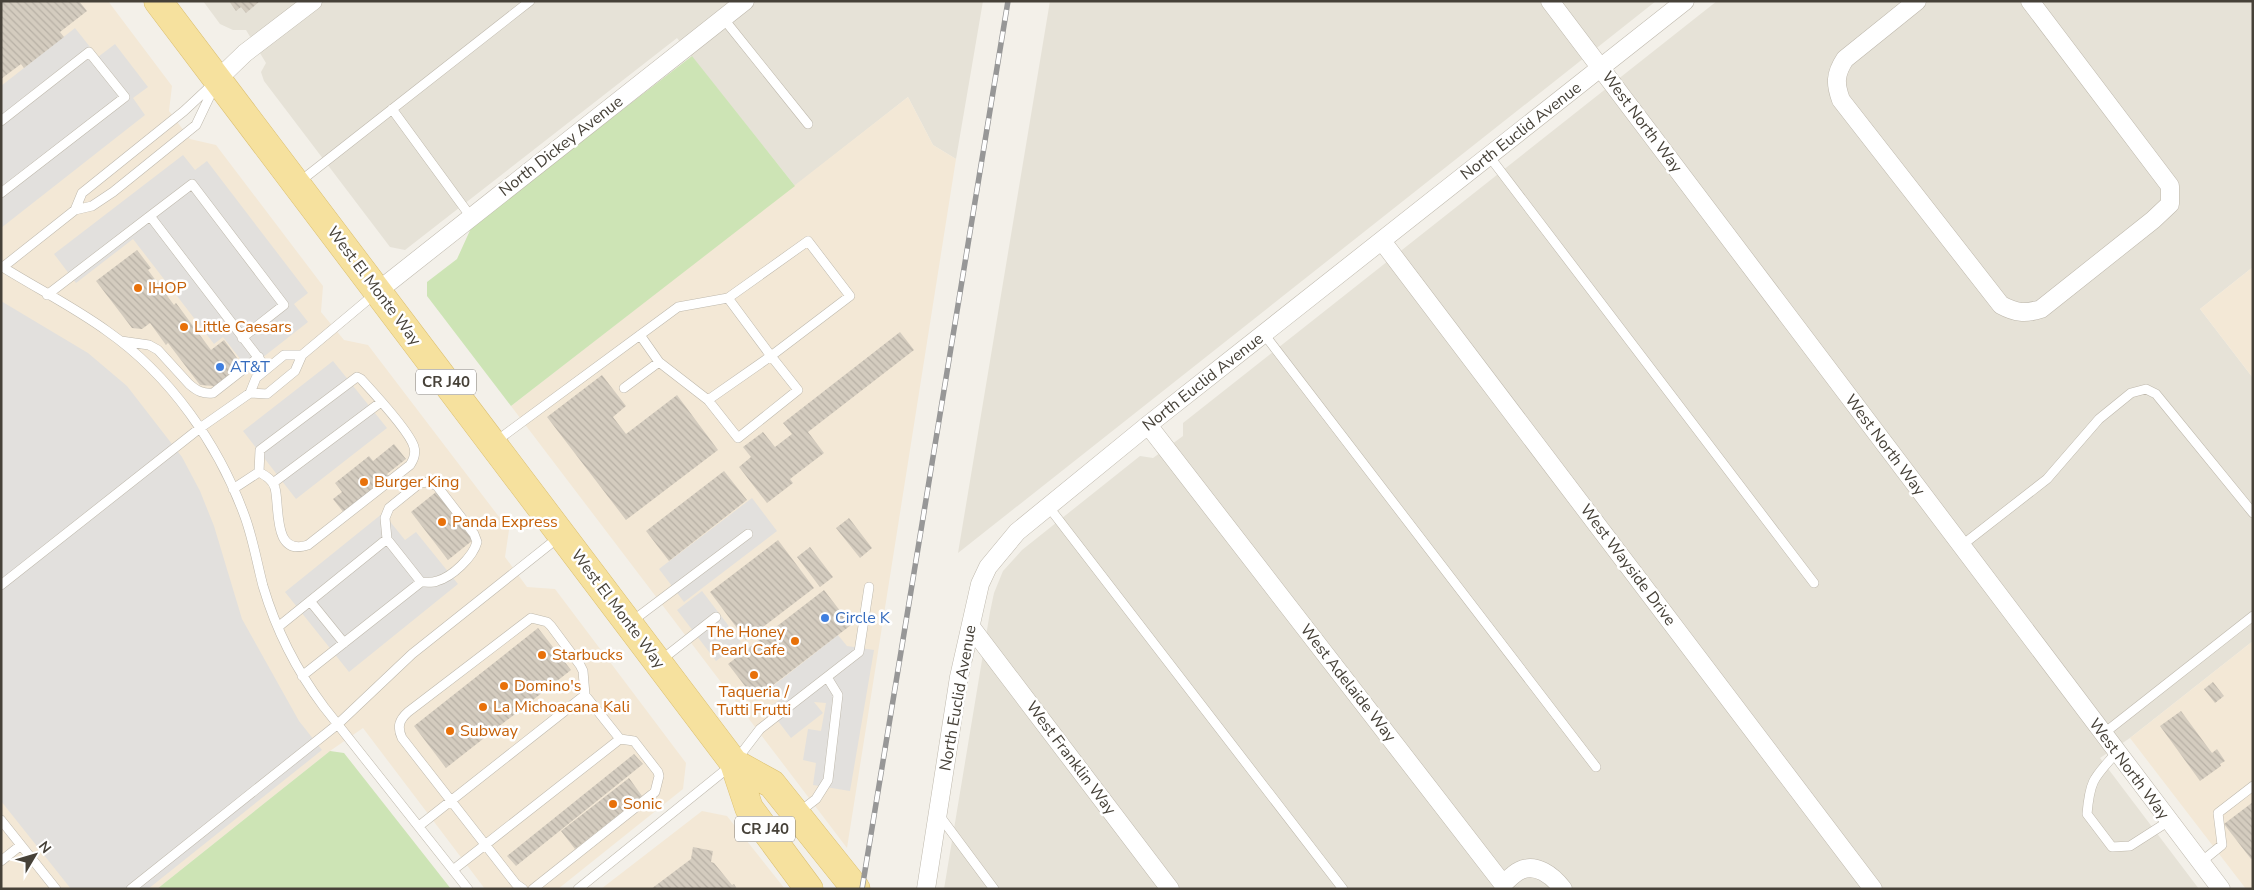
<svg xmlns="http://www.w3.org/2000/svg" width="2254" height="890" viewBox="0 0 2254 890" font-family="'Nunito Sans',sans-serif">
<defs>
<pattern id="building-back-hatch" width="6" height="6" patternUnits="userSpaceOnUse" patternTransform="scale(1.25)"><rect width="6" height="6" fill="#d4ccbf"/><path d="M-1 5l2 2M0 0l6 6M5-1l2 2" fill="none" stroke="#b7b0a5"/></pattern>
</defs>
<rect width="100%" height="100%" fill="#f3f0e9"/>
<path fill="#e6e2d7" d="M 203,1 L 983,1 L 956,159 L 933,145 L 908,97 L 795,186 L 677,38 L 405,250 L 390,247 L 264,81 L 261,72 L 266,63 L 246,30 L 233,30 L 220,24 Z
M 1050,1 L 1656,1 L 958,553 Z
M 1717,1 L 2253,1 L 2253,267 L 2200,309 L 2253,378 L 2253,641 L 2130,738 L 2100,758 L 2199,889 L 944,889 L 990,612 L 994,593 L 1003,571 L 1022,550 L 1140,456 L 1153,458 L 1183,436 L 1183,423 Z"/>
<path fill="#f3e8d6" d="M 1,1 L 108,1 L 172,86 L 169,111 L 190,139 L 216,145 L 323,286 L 321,312 L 344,340 L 368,345 L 509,530 L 505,557 L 527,587 L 555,589 L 686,763 L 683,789 L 558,889 L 485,889 L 363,728 L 330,751 L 157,889 L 1,889 Z
M 908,97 L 933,145 L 956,159 L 847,848 L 511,406 Z
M 2253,267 L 2253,378 L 2200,309 Z
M 2253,641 L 2253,889 L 2246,889 L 2130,738 Z
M 702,811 L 727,816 L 785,889 L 601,889 Z"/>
<path fill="#cde4b5" d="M 692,56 L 795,186 L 511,406 L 427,296 L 427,282 L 457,259 L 472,226 Z
M 330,751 L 344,753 L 451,889 L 157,889 Z"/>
<path fill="#e2e0dd" d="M 75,28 L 98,57 L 115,44 L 148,87 L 133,98 L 145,115 L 1,228 L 1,86 Z
M 183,155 L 195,170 L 207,161 L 308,293 L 294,304 L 308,322 L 248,369 L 223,337 L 214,344 L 133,239 L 76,283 L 54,254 Z
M 1,301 L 88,353 L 127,386 L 182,457 L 200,491 L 214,526 L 242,619 L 299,721 L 322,750 L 148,889 L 71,889 L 1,801 Z
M 333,361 L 387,428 L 296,499 L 243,431 Z
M 752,498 L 777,531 L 684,602 L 659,569 Z
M 383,513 L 405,540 L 416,532 L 458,584 L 349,672 L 285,592 Z
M 702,591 L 741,642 L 716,661 L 677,610 Z
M 838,635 L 847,646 L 874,650 L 850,791 L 813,785 L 816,763 L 803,760 L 808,729 L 821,731 L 826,703 L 814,702 L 823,713 L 791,738 L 768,708 L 782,698 L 773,686 Z"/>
<path fill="url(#building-back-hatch)" d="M 1,1 L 79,1 L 87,11 L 60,32 L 64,37 L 24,68 L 21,64 L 1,79 Z
M 229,1 L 260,1 L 246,13 L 241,7 L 236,11 Z
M 137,250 L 151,268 L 148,270 L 174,305 L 176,303 L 211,350 L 224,340 L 242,365 L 214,386 L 200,385 L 168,343 L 166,345 L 150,323 L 142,329 L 132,328 L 96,281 Z
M 900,332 L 914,350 L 808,432 L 824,453 L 790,479 L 793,483 L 767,503 L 739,467 L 751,457 L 743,447 L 763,432 L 775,447 L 792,434 L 783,423 Z
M 602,375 L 626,406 L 613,417 L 626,434 L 677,395 L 718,450 L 626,520 L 547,417 Z
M 394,444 L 406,459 L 387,474 L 389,476 L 344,513 L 333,499 L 342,492 L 335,483 L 369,456 L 373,461 Z
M 724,471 L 747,500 L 669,561 L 646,531 Z
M 436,492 L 473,540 L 448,560 L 411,512 Z
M 849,518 L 872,548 L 860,558 L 836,528 Z
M 778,540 L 814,588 L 746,640 L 710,592 Z
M 810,547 L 833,577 L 820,587 L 797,557 Z
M 824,590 L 851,625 L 755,699 L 728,664 Z
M 538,628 L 571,670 L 446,768 L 414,726 Z
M 2213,682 L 2224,696 L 2215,703 L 2204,689 Z
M 2181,711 L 2212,753 L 2217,749 L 2225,761 L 2220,764 L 2221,766 L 2200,781 L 2160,726 Z
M 634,754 L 643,764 L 516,866 L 507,856 Z
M 629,778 L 642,796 L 575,849 L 561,831 Z
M 2253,802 L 2253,858 L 2251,859 L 2224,824 Z
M 693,847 L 713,851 L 711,862 L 714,863 L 732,885 L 734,884 L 737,889 L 651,889 L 691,859 Z"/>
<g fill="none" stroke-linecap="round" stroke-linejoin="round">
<defs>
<path id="lane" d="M 723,18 L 808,124
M 392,109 L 471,217
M 1,121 L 89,52 L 125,97 L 1,193
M 1489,156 L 1814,583
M 298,183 L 530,1
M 75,210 L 82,193 L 184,111 L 214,83
M 150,216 L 192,184 L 284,305 L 242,338
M 1,266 C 36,288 74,307 107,331 C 170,375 219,445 245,517 C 253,539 257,563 263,586 C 276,630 297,671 324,707 L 468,889
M 3,267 L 75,210 L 92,206 L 113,192 L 196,125 L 216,83
M 47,295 L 150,216 L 267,369
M 1264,334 L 1596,767
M 121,341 L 149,345 L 158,350 L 189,384 C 197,391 203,394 213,393 L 259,357
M 659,362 L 708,400 L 771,356 L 798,390 L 738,438 L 708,400
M 624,388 L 659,362 L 640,335
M 250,393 L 267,394 L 295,371 L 302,355 L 376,293
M 495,442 L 678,307 L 728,298 L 808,241 L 850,296 L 771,356 L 728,298
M 273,483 L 381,402
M 233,489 L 259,472 L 260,450 L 357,377 L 361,379 C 373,392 410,432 414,447 C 416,454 414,459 410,465 L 308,545 C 272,557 280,506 275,488 C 273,480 266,476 259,472
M 1048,506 L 1343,889
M 387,539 L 385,518 L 389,508 L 420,483 L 428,482 L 437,486 L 474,534 L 477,542 C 473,557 452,577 437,581 C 432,583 426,582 421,582
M 1961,546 L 2047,479 L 2099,419 L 2131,393 L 2146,389 L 2156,394 L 2253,513
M 1,585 L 200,428 L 250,393 L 256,378 L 284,355 L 302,355
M 310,601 L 344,643
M 631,622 L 748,534
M 278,627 L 387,539 L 421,582 L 302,676
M 660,661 L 716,617
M 2103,734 L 2253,616
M 2117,752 C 2094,778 2090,779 2087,814 L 2112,847 L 2130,846 L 2169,821
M 798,813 L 816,799 L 828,780 L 838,695 L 827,677
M 939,815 L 994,889
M 1,820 L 56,889
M 419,826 L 585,695 L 620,739 L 453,870
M 1,861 L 21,845
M 2201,862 L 2222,845 L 2218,813 L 2253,786
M 131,889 L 338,724 L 412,654 L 559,537
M 523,889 L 516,884 L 402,738 C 397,727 399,720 408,712 L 531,618 L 547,622 L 551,626 L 580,665 L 583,671 L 585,695
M 533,889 L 655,792 L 659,776 L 658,772 L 634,741 L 620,739
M 578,889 L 734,763 L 760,729 L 859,652 L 869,587"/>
<path id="street" d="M 1550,1 L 2221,889
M 1917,1 L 1845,59 C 1835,74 1835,84 1841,100 L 2001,305 C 2016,313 2025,314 2041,309 L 2153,220 L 2170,204 L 2170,186 L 2030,1
M 217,80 L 245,53 L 313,1
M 1382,241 L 1873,889
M 378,291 L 745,1
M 1148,425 L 1503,884 C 1508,880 1513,874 1519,871 C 1536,862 1553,876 1563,889
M 971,627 L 1170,889
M 926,889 L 959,677 L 980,584 L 988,567 L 1017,532 L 1148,425 L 1685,1"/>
<path id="primary" d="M 158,1 L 734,763 L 749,808 L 809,889
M 734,763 L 772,784 L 856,889"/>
</defs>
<use href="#lane" stroke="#beb8ac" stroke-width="10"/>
<use href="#street" stroke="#beb8ac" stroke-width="19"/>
<use href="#primary" stroke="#dbbf6f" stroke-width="29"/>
<use href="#lane" stroke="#fff" stroke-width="9"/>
<use href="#street" stroke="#fff" stroke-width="18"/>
<use href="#primary" stroke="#f6e19e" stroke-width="28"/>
<defs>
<path id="rail" d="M 862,889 L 1008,1"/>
</defs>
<use href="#rail" stroke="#979797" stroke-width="5.5"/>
<use href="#rail" stroke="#fff" stroke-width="4" stroke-dasharray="11" stroke-linecap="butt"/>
</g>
<g fill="#e8710a" stroke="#fff" stroke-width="2">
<circle cx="138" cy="288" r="5"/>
<circle cx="184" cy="327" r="5"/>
<circle cx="364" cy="482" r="5"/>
<circle cx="442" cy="522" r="5"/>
<circle cx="795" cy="641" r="5"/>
<circle cx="542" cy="655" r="5"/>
<circle cx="754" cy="675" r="5"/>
<circle cx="504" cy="686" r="5"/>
<circle cx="483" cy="707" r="5"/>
<circle cx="450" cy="731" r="5"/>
<circle cx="613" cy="804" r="5"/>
</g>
<g fill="#3f7fe0" stroke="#fff" stroke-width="2">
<circle cx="220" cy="367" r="5"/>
<circle cx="825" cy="618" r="5"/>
</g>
<g text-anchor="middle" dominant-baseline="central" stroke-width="5" stroke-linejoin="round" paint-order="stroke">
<g fill="#fff" stroke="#7e7a74" stroke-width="1">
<rect x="416" y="369.5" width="60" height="25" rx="4"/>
<rect x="735" y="816.5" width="60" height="25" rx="4"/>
</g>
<g font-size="15" font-weight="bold" fill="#464138">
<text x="446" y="382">CR J40</text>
<text x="765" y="829">CR J40</text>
</g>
<g font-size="16" fill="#464138" stroke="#fff">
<text transform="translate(1642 122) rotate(53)">West North Way</text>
<text transform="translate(1521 131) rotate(-38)">North Euclid Avenue</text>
<text transform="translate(561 146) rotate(-38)">North Dickey Avenue</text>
<text transform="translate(374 286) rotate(53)">West El Monte Way</text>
<text transform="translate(1203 382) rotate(-38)">North Euclid Avenue</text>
<text transform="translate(1885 445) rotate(53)">West North Way</text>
<text transform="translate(1628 565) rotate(53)">West Wayside Drive</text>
<text transform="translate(618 609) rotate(53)">West El Monte Way</text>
<text transform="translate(1348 683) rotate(52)">West Adelaide Way</text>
<text transform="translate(958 698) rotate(-80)">North Euclid Avenue</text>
<text transform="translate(1071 758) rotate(53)">West Franklin Way</text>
<text transform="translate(2129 769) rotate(53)">West North Way</text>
</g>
<g font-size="16" fill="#c56008" stroke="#fff" text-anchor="start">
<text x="148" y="288">IHOP</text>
<text x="194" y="327">Little Caesars</text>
<text x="374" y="482">Burger King</text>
<text x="452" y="522">Panda Express</text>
<text x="785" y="632" text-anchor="end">The Honey<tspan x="785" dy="18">Pearl Cafe</tspan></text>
<text x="552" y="655">Starbucks</text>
<text x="514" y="686">Domino's</text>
<text x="754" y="692" text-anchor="middle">Taqueria /<tspan x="754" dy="18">Tutti Frutti</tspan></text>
<text x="493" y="707">La Michoacana Kali</text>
<text x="460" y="731">Subway</text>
<text x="623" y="804">Sonic</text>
</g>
<g font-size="16" fill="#366cbe" stroke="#fff" text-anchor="start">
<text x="230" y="367">AT&amp;T</text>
<text x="835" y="618">Circle K</text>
</g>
</g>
<rect width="2254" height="890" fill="none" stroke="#464138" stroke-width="5"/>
<g transform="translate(35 855) rotate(52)" stroke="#ffffff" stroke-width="4" paint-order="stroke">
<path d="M0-4L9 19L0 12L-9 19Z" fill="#464138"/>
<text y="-8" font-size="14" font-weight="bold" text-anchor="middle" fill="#464138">N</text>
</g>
</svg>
